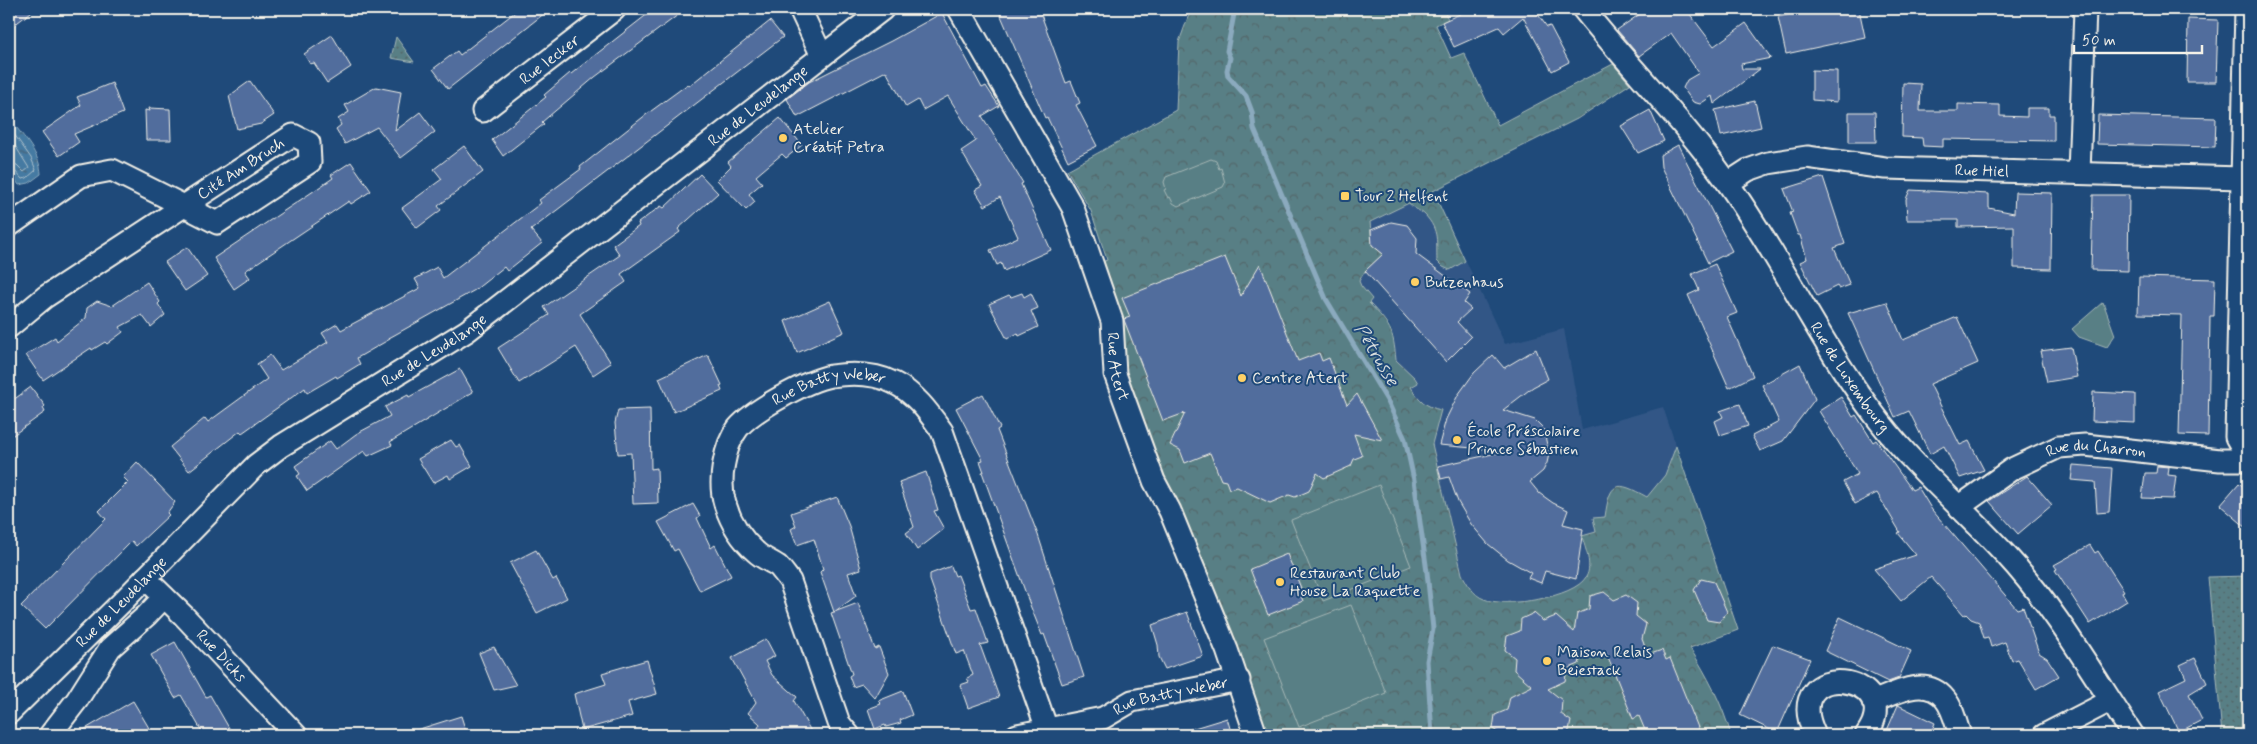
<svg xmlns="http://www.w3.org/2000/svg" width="2257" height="744" viewBox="0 0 2257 744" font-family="Mynerve,sans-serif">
<defs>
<pattern id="grass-dots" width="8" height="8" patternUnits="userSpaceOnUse" patternTransform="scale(1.25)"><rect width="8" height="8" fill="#597f85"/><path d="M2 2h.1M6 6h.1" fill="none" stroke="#526669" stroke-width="1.8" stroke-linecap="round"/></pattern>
<pattern id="park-crowns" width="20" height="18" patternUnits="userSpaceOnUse" patternTransform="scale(1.25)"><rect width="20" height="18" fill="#597f85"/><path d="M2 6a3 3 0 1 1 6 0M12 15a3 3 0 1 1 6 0" fill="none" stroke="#526669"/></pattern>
<pattern id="water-ripples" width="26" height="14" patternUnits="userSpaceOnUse" patternTransform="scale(1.25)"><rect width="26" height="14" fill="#457aa2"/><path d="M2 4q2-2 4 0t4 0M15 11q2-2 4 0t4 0" fill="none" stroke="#476479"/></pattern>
</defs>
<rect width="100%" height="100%" fill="#1f4a7a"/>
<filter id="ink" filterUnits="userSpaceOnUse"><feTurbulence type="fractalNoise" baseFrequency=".02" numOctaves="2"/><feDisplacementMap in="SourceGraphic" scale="10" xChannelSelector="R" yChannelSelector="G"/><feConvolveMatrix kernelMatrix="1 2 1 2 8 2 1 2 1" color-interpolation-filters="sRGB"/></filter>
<g filter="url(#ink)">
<path fill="#325786" d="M 1433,191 L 1505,344 L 1564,329 L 1582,430 L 1663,407 L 1712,554 L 1582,536 L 1589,566 L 1586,578 L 1576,587 L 1563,593 L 1538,599 L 1511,602 L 1484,599 L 1470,589 L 1462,574 L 1432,444 L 1441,410 L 1431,408 L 1419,399 L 1411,387 L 1418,383 L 1415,378 L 1396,361 L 1394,338 L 1390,325 L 1369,303 L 1372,299 L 1361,286 L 1359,281 L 1365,271 L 1383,254 L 1372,245 L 1370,222 Z"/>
<path fill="url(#grass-dots)" stroke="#a6b8b6" d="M 396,37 L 414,62 L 391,58 Z
M 2248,576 L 2248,735 L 2222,735 L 2208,577 Z"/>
<path fill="url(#park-crowns)" stroke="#a6b8b6" d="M 1191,9 L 1443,9 L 1448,19 L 1436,25 L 1451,58 L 1464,53 L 1498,125 L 1613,64 L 1630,84 L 1577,119 L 1433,191 L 1465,261 L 1450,270 L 1443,267 L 1437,261 C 1436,242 1440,231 1425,215 C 1420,210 1413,209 1409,203 L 1370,222 L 1372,245 L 1383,254 L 1365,271 L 1359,281 L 1361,286 L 1372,299 L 1369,303 C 1391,326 1393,329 1396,360 L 1415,378 L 1418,383 L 1411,387 C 1419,400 1426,407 1441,410 L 1432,444 L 1462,574 C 1467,583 1473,595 1484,599 C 1505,608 1574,598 1586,577 C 1593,565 1585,549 1582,536 L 1596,532 L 1593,518 L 1605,517 C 1610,481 1616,480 1647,497 L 1665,475 L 1676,446 L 1738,630 L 1690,648 C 1708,677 1722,703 1731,735 L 1256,735 L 1154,481 L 1094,265 L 1107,260 L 1091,211 L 1067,170 L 1176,110 L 1179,42 Z"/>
<path fill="#597f85" stroke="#a6b8b6" d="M 1211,159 L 1216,161 L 1219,169 L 1221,168 L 1225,183 L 1223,187 L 1178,206 L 1173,203 L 1170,197 L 1168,198 L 1164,190 L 1166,189 L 1164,182 L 1166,177 Z
M 2103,302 L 2115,335 L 2107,347 L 2079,337 L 2072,329 Z
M 1379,485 L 1411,566 L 1323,601 L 1291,520 Z
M 1351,605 L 1386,693 L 1299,727 L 1264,638 Z"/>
<path fill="url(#water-ripples)" stroke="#8baabe" d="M 9,122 L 12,122 C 24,137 40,154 41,174 L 29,183 L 19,185 L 9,171 Z"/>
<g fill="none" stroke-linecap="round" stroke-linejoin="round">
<path stroke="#aec1cc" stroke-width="1" d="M 9,127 L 31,158 L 36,170 L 27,178 L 22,179 L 14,170 L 9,169
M 9,136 L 29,168 L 24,172 L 17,165 L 9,163"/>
<path stroke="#8baabe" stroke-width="5" d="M 1232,9 L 1234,14 L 1227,51 L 1230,58 L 1227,70 L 1228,76 L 1246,96 L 1252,112 L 1254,129 L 1326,299 L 1388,402 L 1405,439 L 1414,480 L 1427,572 L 1433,629 L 1427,661 L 1432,735"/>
</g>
<path fill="#516d9d" stroke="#f4f1e8" d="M 9,9 L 35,9 L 9,29 Z
M 519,9 L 550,9 L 448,89 L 433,69 L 457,51 L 460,55 Z
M 654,9 L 686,9 L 595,77 L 542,122 L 544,124 L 503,156 L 492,140 L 546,97 L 544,95 L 570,73 L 571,74 Z
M 998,9 L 1039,9 L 1066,83 L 1071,81 L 1080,103 L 1076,105 L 1097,146 L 1068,161 L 1047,117 L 1045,118 Z
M 1471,9 L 1534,9 L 1547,27 L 1550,26 L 1569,62 L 1552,71 L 1523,17 L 1504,33 L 1499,27 L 1454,47 L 1442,22 Z
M 1647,9 L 1686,9 L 1714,46 L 1746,23 L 1771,58 L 1741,64 L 1742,69 L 1760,69 L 1714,104 L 1712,96 L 1700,104 L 1693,102 L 1683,88 L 1687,80 L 1699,73 L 1671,33 L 1639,56 L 1617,30 Z
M 1813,9 L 1859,9 L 1865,37 L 1786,54 L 1778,17 Z
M 942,13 L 982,88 L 986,86 L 999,106 L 982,116 L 1023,183 L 1021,184 L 1051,250 L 1004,271 L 1001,263 L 997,265 L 990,250 L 1018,237 L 1000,197 L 985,206 L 975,190 L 982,186 L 961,151 L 976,141 L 948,96 L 923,110 L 918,100 L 906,107 L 886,71 L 797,117 L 787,99 L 809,82 L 891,41 Z
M 2188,19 L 2218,20 L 2216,82 L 2187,82 Z
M 770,21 L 783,37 L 531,230 L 542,243 L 507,271 L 504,267 L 475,290 L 389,338 L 390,339 L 357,358 L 360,364 L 337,378 L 336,376 L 307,393 L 305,388 L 242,433 L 240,431 L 189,471 L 170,447 L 205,418 L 208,422 L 267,379 L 257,364 L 270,355 L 281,370 L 328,342 L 322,333 L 337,324 L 341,330 L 420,288 L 415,279 L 437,267 L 443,278 L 541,203 L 539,200 L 581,169 L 580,167 L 647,114 L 688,84 L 689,86 Z
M 332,35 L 351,67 L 327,83 L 314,63 L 310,64 L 304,54 Z
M 1812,70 L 1837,71 L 1837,102 L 1812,100 Z
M 250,81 L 274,115 L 261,124 L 237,129 L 229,96 Z
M 112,83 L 123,113 L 74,134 L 79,142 L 59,156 L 42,132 L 81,105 L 77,97 Z
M 1903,83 L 1921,84 L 1920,111 L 1958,111 L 1958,104 L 2000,105 L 2000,116 L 2027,117 L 2027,108 L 2049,108 L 2049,115 L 2054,115 L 2054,141 L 1943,139 L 1943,147 L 1923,146 L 1922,138 L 1902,137 Z
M 376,87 L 401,92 L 395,131 L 420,112 L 435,132 L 401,158 L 377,127 L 345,144 L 336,129 L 341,125 L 338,119 L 349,112 L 345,105 Z
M 1755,101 L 1761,127 L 1721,136 L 1715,110 Z
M 149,108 L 170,109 L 171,140 L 146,140 L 145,110 L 150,111 Z
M 1650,110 L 1664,141 L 1638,153 L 1621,126 Z
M 1849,112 L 1875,112 L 1876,142 L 1849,142 Z
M 2098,115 L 2216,118 L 2215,147 L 2097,144 Z
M 780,118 L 802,145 L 786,158 L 782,154 L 756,176 L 762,183 L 749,194 L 755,202 L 746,210 L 717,180 L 731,166 L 728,162 Z
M 1678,145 L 1732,251 L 1708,263 L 1661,167 L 1660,155 Z
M 464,146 L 483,172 L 438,206 L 441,210 L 417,228 L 402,208 L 442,179 L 434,169 Z
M 351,162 L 371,191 L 351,204 L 349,201 L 245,271 L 250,278 L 234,289 L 214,258 L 333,178 L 331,175 Z
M 700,174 L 718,193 L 678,229 L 680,232 L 621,274 L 626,282 L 580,314 L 611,363 L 593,375 L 576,347 L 519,383 L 498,348 L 549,315 L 544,307 L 620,255 L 613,245 L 639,226 L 638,223 L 661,206 L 664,208 Z
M 1823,177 L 1845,244 L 1834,248 L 1850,285 L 1839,289 L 1837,286 L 1817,296 L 1800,262 L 1807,259 L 1800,235 L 1798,235 L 1790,213 L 1793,212 L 1784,189 Z
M 1910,190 L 1989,194 L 1989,208 L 2014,213 L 2015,192 L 2052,193 L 2051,269 L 2014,268 L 2014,226 L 1958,227 L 1958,220 L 1907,220 L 1906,199 Z
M 2093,195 L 2129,195 L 2128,271 L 2091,270 Z
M 1391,222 L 1407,225 L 1417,238 L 1416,254 L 1470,294 L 1464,303 L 1471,309 L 1457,322 L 1471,337 L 1446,362 L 1365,271 L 1383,254 L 1372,245 L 1371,230 Z
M 187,247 L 207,276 L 185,291 L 165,262 Z
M 1225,257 L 1241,296 L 1260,264 L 1298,361 L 1319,353 L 1322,361 L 1329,358 L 1347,405 L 1357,394 L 1382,440 L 1354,434 L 1362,456 L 1354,459 L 1351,466 L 1324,478 L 1317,473 L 1309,491 L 1295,497 L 1289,495 L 1270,503 L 1237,487 L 1229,489 L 1226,481 L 1221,480 L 1210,453 L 1185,463 L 1180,450 L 1170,445 L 1185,413 L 1163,421 L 1124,320 L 1124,319 L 1130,317 L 1122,298 Z
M 1715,264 L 1737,313 L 1727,317 L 1753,376 L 1729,388 L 1688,295 L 1699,290 L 1692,274 Z
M 2139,277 L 2215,279 L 2214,316 L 2210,316 L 2208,436 L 2179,435 L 2182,315 L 2138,314 Z
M 147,282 L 160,302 L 158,304 L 165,315 L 151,327 L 142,315 L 120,327 L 123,332 L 107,344 L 105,342 L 92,350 L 91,348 L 43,380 L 26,355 L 55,337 L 57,341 L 86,318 L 87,308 L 97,301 L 112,306 Z
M 1022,293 L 1024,297 L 1031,293 L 1038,308 L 1031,311 L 1038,327 L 1019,336 L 1018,333 L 1007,339 L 989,304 L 1009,295 L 1011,297 Z
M 830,301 L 844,332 L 797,353 L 785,321 Z
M 1887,302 L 1903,340 L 1957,317 L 1978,363 L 1930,384 L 1960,445 L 1969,441 L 1984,470 L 1960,478 L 1944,446 L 1930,454 L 1909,411 L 1895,417 L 1848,313 Z
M 2071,347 L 2077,377 L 2047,382 L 2040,351 Z
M 1536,349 L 1548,379 L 1533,387 L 1503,410 L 1535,420 L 1548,433 L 1545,436 L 1549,454 L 1547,463 L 1543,471 L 1530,482 L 1539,493 L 1553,503 L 1568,510 L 1563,524 L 1583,529 L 1576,579 L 1545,571 L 1541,583 L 1528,578 L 1531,573 L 1508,560 L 1488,544 L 1471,524 L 1458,502 L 1449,477 L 1441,479 L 1438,466 L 1506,451 L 1439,445 L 1446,419 L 1458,395 L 1474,373 L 1493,355 L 1504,368 Z
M 708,355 L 722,385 L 720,386 L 722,391 L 674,412 L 659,378 Z
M 1800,364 L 1815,399 L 1783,441 L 1760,451 L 1752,436 L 1779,422 L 1762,385 Z
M 460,369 L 473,392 L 390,442 L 392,445 L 368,456 L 364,451 L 307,491 L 297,476 L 300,474 L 295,466 L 330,441 L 336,449 L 356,434 L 390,416 L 385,407 L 408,395 L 409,397 Z
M 31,387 L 45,406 L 43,408 L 45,412 L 9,438 L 9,403 Z
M 2093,392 L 2135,394 L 2135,423 L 2092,421 Z
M 983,394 L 1000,428 L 997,430 L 1038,535 L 1084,677 L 1062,684 L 1044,634 L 1042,635 L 1030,605 L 982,472 L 984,472 L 980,461 L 983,460 L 956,408 Z
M 1841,397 L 1853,417 L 1856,415 L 1873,442 L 1876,440 L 1912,490 L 1918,487 L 1932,510 L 2017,609 L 2023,607 L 2039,653 L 2047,658 L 2059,676 L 2036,689 L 2018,659 L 2012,661 L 2005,642 L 1991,647 L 1988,637 L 1984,638 L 1979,622 L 1971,619 L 1966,614 L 1964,615 L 1931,577 L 1901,601 L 1874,569 L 1916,555 L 1898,533 L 1900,532 L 1877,493 L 1855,504 L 1843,482 L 1858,474 L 1819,411 Z
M 1740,404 L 1748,426 L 1720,435 L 1715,421 L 1723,417 L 1720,411 Z
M 650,409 L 651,469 L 657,468 L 658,503 L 633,504 L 631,453 L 618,454 L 615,423 L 618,410 Z
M 451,440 L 456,447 L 460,445 L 472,466 L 450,479 L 448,475 L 433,483 L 418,459 Z
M 137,462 L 175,502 L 167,513 L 169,515 L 136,546 L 132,541 L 45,629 L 21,606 L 106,519 L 99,511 L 128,482 L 123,477 Z
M 2073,465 L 2112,468 L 2109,512 L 2097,513 L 2095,482 L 2071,480 Z
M 2157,466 L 2169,467 L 2168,475 L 2176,476 L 2173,499 L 2142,498 L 2145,473 L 2156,473 Z
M 926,472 L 938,510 L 934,511 L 944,529 L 917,550 L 906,533 L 914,527 L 899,482 Z
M 2027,476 L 2052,505 L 2018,534 L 1989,501 Z
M 2239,483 L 2248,491 L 2248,529 L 2220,505 Z
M 837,497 L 849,526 L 861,569 L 848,573 L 856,596 L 834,612 L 858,603 L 875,649 L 879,647 L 889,673 L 875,698 L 862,684 L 853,687 L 849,676 L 852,674 L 831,613 L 834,612 L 820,572 L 823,569 L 814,539 L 797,545 L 791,529 L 796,526 L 791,513 Z
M 693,504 L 700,516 L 697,518 L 711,548 L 715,545 L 731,576 L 700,591 L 678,549 L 674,551 L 658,522 Z
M 2090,545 L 2095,553 L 2098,551 L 2124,591 L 2122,592 L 2127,601 L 2090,624 L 2055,570 L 2057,569 L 2054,565 Z
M 536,550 L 553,580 L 556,578 L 567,598 L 537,613 L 510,563 Z
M 1287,554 L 1301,588 L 1298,589 L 1303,601 L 1268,615 L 1250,569 Z
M 951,566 L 955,576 L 958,575 L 971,609 L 976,608 L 988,643 L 980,645 L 999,697 L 968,708 L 960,685 L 969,682 L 967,678 L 973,675 L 964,651 L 956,654 L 930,580 L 930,574 Z
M 1701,579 L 1714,582 L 1727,612 L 1719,622 L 1707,620 L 1694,590 Z
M 1604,592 L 1614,600 L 1626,595 L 1637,603 L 1636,616 L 1646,624 L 1642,639 L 1648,655 L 1662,650 L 1666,660 L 1670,658 L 1701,735 L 1647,735 L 1639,716 L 1633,719 L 1606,652 L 1595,657 L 1583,649 L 1579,664 L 1567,669 L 1565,681 L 1548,689 L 1562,700 L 1561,714 L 1571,721 L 1568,735 L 1502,735 L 1493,729 L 1495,715 L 1507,710 L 1510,697 L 1532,686 L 1514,670 L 1515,658 L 1505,650 L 1507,636 L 1520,631 L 1521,619 L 1534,613 L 1543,621 L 1556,616 L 1574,632 L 1577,614 L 1589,609 L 1590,596 Z
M 1187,612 L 1203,656 L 1165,669 L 1159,657 L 1158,645 L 1152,625 Z
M 1840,617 L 1911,651 L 1899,678 L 1888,682 L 1825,651 Z
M 766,639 L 775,656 L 765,661 L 772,675 L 797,697 L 794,701 L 813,735 L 762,735 L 758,728 L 760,724 L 748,713 L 756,702 L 732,658 Z
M 175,642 L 206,697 L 210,695 L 233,735 L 204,735 L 181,695 L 175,698 L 151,655 Z
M 1773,645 L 1810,659 L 1777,733 L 1740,715 Z
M 494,647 L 516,685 L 494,690 L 479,653 Z
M 2195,658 L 2207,683 L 2189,694 L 2202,720 L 2179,732 L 2159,691 L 2186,678 L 2180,665 Z
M 647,660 L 657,694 L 628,702 L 632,716 L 582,730 L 574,694 L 606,684 L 602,673 Z
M 903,691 L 912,715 L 900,720 L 901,723 L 886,727 L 885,725 L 875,729 L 868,709 L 881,704 L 878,701 Z
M 133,701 L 149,728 L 137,735 L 75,735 Z
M 1898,705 L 1935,723 L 1930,735 L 1885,735 Z
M 461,716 L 467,735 L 410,735 L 410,732 Z
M 1227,718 L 1232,735 L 1181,735 L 1181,732 Z"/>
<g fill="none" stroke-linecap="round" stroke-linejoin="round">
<defs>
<g id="minor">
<path d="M 800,9 L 822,56"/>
<path id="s1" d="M 959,9 L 1073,208 L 1112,321 L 1115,374 L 1154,481 L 1170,511 L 1227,650 L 1256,735"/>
<path id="s2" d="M 1583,9 C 1630,68 1683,120 1727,182 C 1782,259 1821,347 1880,422 C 1917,470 1965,510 2006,555 C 2056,609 2093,675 2133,735"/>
<path d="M 2246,9 L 2236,437 L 2248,458"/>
<path id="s3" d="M 483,111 L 615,9"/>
<path d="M 293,135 L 309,143 L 310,162 L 217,223 L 184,206 Z"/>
<path d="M 2079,173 L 2085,9"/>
<path id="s4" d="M 1728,183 L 1748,170 L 1768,163 L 1807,157 L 1885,168 L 2242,178"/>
<path d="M 9,226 L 81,176 L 112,170 L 184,206 L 45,297 L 9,327"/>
<path id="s5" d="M 1959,507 L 2012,469 L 2059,447 L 2085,445 L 2220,460 L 2248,460"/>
<path id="s6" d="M 145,578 L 184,616 L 296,735"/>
<path d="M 1873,702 C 1895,693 1926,675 1945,699 C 1953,708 1956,724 1960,735"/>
<path id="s7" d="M 9,713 L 122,602 L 256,465 L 281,446 L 467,331 L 883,9"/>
<path d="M 50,735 L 77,700 L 110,648 L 147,615 L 164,597"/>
<path id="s8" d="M 849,735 L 839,723 L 790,581 C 786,576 782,570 778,566 C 771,561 762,558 756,552 C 741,539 731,523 725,504 C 718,482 724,446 738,428 C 753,410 808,380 831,376 C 852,373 875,373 894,383 C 915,393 929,413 942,431 L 1047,729"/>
<path id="s9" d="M 1017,735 L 1103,718 L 1132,701 L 1239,680"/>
<path d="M 1815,735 C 1777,655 1911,673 1866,735"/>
<path d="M 2044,735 L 2110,701"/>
</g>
</defs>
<use href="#minor" stroke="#f4f1e8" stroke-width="25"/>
<use href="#minor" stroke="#1f4a7a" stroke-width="21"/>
</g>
</g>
<g fill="#ffd166" stroke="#1f4a7a" stroke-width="2">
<circle cx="783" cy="138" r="5"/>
<rect x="1340" y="191" width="10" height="10" rx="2.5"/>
<circle cx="1415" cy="282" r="5"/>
<circle cx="1242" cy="378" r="5"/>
<circle cx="1457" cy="440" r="5"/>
<circle cx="1280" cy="582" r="5"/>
<circle cx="1547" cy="661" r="5"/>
</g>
<g text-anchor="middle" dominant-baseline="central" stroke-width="4" stroke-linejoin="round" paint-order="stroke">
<g font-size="16" fill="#f4f1e8" stroke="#1f4a7a">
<text stroke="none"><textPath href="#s3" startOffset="84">Rue Iecker</textPath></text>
<text stroke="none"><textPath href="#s7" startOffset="968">Rue de Leudelange</textPath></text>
<text transform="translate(241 169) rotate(-33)">Cité Am Bruch</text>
<text stroke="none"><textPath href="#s4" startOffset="260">Rue Hiel</textPath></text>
<text stroke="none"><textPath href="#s7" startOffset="562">Rue de Leudelange</textPath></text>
<text stroke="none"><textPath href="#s1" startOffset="395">Rue Atert</textPath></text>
<text stroke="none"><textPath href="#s2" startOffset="456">Rue de Luxembourg</textPath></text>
<text stroke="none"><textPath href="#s8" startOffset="452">Rue Batty Weber</textPath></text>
<text stroke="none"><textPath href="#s5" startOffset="154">Rue du Charron</textPath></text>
<text stroke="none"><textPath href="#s7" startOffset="158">Rue de Leudelange</textPath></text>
<text stroke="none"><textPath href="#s6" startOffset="109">Rue Dicks</textPath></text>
<text stroke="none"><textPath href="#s9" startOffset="160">Rue Batty Weber</textPath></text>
</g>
<g font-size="16" fill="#f4f1e8" stroke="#1f4a7a" text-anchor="start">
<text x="793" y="129">Atelier<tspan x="793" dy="18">Créatif Petra</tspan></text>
<text x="1355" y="196">Tour 2 Helfent</text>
<text x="1425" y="282">Butzenhaus</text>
<text x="1252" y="378">Centre Atert</text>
<text x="1467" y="431">École Préscolaire<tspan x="1467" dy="18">Prince Sébastien</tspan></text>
<text x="1290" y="573">Restaurant Club<tspan x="1290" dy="18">House La Raquette</tspan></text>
<text x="1557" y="652">Maison Relais<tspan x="1557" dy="18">Beiestack</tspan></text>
</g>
<g font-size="18" font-style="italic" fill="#dadfde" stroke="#1f4a7a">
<text transform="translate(1376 355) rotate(59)">Pétrusse</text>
</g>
</g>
<rect width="2257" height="744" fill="none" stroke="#1f4a7a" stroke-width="30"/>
<rect x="15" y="15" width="2227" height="714" fill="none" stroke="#f4f1e8" stroke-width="2" filter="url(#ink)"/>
<path d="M2074 45v8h128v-8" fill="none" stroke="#f4f1e8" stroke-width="2.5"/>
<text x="2082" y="45" font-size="15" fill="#f4f1e8" stroke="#1f4a7a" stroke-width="4" paint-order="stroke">50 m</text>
</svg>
